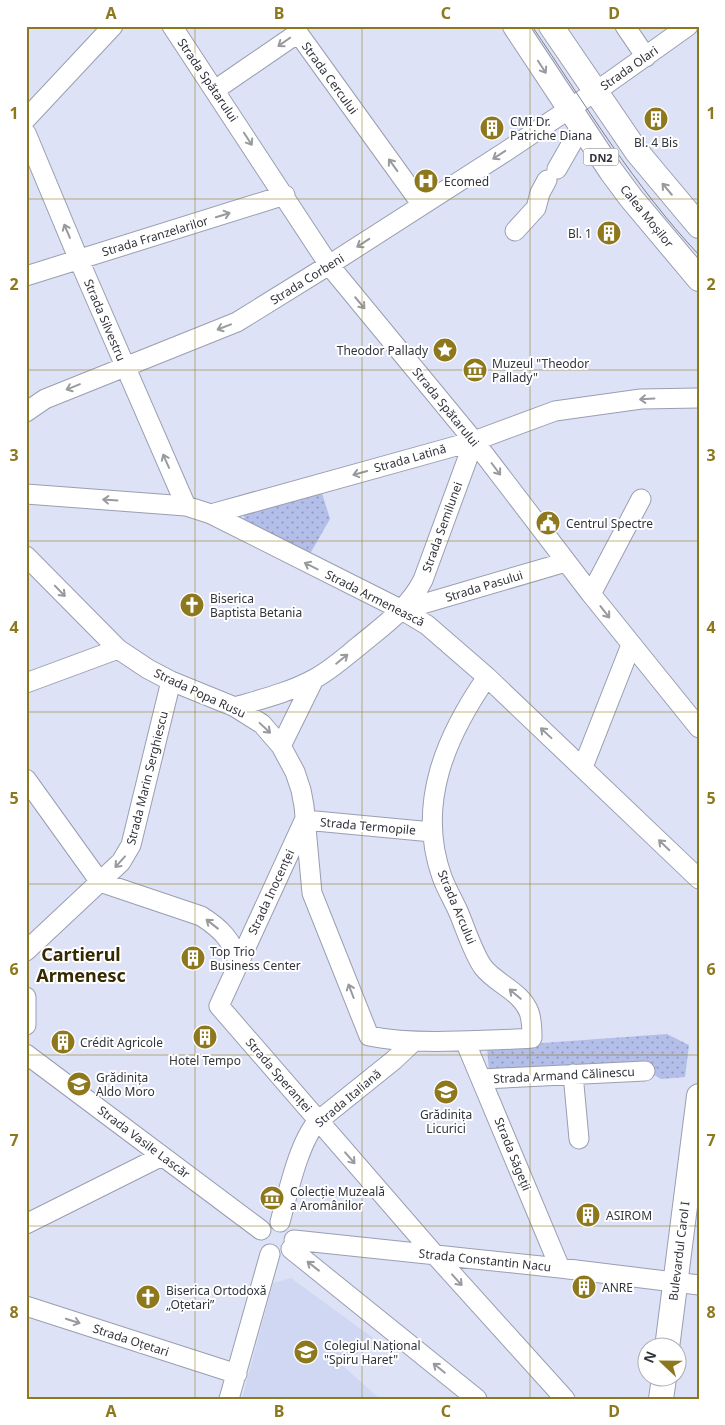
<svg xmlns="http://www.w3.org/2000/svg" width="725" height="1425" viewBox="0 0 725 1425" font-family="'Noto Sans',sans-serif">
<defs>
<pattern id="grass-dots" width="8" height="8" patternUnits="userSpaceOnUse" patternTransform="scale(1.25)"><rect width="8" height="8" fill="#b3bee9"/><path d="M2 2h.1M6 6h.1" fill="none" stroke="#929bbe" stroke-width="1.8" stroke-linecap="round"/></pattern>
</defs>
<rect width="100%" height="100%" fill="#dde2f6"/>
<path fill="#d0d7f2" d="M 291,1278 L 373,1338 L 344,1367 L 380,1399 L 242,1399 L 273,1283 Z"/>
<path fill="url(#grass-dots)" d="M 322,493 L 330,519 L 311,552 L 305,553 L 244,521 L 244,514 Z
M 667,1034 L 689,1045 L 685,1077 L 661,1079 L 636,1063 L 489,1071 L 487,1047 Z"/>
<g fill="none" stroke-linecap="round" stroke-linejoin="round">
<defs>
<path id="minor" d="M 172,26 L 329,265 L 474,441 L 591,594 L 699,728
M 625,26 L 646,57
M 215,90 L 298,33 L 422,205
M 26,119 L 113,26
M 26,133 L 79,260 L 186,506
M 557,169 L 581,127
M 515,231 L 536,208 L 540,193 L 547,180
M 26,276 L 285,195
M 26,412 L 45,399 L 237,322 L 329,265 L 505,152 L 608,83 L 688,26
M 26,494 L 186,506 L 211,514 L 402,610 L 427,625 L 487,677 L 699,879
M 211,514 L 474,441 L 555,411 L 641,399 L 699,398
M 26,556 L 118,649 L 148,669 L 171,681 L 235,707 L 262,724 L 281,746 L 295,772 L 301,790 L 304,806 L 312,893 L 369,1036 C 399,1042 428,1042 458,1041 C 483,1040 508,1040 532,1038 C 532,1029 532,1020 529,1012 C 521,991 496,984 483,967 C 473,953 465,927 458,911 C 453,900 446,888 442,877 C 416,804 446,736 487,677
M 591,594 L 641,499
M 402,610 L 566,562
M 26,683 L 118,649
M 235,707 C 262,699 290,692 314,679 C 331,670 345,657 360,645 C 384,625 409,608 423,580 L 474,441
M 281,746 L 314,679
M 583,767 L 631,645
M 26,779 L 100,882 L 201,916 C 220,928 234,941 238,964
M 305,820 L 432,832
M 304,821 L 219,1006 L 435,1255 L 565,1399
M 26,951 L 121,862 L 131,845 L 171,681
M 26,997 L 26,1025
M 465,1041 L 560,1268
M 26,1054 L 261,1230
M 573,1074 L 579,1139
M 482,1079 L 645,1071
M 280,1222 C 288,1193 299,1141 318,1121 L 394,1060 L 413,1042
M 26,1224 L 162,1156
M 294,1240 L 560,1268 L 699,1285
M 291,1249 L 477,1399
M 26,1306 L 237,1374
M 229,1399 L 270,1254"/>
<path id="major" d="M 515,26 L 611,171 L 631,198 L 699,279
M 551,26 L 637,152 L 699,226
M 667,1348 L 699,1096
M 661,1399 L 664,1378"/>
</defs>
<use href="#minor" stroke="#9a9eb1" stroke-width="21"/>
<use href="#major" stroke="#9a9eb1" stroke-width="26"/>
<use href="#minor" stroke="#fff" stroke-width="19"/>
<use href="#major" stroke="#fff" stroke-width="24"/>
<path stroke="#7d808e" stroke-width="1" d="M 532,26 C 585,104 634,186 699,255"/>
</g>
<defs><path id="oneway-shaft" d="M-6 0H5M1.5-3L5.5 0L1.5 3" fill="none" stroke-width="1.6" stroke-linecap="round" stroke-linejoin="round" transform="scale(1.25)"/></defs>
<g stroke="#989a9e">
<use href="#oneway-shaft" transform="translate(284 42) rotate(145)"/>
<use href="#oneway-shaft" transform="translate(542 67) rotate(57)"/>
<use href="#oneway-shaft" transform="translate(248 139) rotate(57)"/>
<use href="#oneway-shaft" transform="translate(499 155) rotate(147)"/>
<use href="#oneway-shaft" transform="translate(393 165) rotate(-126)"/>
<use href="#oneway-shaft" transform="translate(667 189) rotate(-130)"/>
<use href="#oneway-shaft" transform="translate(223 215) rotate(-17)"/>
<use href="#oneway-shaft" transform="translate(67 231) rotate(-113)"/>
<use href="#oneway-shaft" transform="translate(363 243) rotate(147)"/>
<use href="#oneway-shaft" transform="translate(360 303) rotate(50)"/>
<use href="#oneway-shaft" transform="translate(224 327) rotate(159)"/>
<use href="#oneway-shaft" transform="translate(73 387) rotate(158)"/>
<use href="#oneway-shaft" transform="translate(647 399) rotate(177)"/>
<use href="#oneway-shaft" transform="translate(166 461) rotate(-114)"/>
<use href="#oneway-shaft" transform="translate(496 469) rotate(53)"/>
<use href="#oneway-shaft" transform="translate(360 473) rotate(164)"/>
<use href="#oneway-shaft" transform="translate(110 500) rotate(-176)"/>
<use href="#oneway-shaft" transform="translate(311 566) rotate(-153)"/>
<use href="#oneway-shaft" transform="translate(60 591) rotate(46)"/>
<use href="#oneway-shaft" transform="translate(605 612) rotate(52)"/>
<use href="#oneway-shaft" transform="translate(342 659) rotate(-39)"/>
<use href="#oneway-shaft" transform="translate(265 728) rotate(43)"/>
<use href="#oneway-shaft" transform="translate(546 733) rotate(-137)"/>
<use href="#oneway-shaft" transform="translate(664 845) rotate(-136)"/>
<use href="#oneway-shaft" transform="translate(120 862) rotate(132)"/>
<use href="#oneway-shaft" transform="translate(212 924) rotate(-142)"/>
<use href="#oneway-shaft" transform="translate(351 991) rotate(-111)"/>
<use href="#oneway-shaft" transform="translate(515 994) rotate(-140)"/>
<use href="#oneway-shaft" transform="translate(350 1158) rotate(49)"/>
<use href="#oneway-shaft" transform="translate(313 1266) rotate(-142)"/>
<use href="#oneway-shaft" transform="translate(457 1280) rotate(48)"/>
<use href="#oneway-shaft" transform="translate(73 1321) rotate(18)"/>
<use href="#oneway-shaft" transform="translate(439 1368) rotate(-141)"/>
</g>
<path fill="none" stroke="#8e781d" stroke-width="1" stroke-opacity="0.55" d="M 195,26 L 195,1399M 362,26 L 362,1399M 530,26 L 530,1399M 26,199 L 699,199M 26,370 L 699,370M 26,541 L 699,541M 26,712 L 699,712M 26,884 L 699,884M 26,1055 L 699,1055M 26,1226 L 699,1226"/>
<defs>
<symbol id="building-disc" viewBox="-11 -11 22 22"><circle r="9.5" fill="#8e781d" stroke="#fff"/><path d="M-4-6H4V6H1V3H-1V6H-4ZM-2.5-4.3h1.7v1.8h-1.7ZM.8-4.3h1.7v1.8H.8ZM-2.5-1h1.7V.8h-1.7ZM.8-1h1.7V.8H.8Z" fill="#fff"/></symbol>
<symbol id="hospital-disc" viewBox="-11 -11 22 22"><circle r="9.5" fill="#8e781d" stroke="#fff"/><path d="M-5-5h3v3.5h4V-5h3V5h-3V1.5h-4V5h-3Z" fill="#fff"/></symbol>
<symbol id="sight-disc" viewBox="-11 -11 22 22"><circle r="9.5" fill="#8e781d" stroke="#fff"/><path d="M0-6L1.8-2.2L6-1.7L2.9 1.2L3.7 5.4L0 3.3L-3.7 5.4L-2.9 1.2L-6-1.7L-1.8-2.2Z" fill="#fff"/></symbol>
<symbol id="museum-disc" viewBox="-11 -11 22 22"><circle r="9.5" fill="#8e781d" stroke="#fff"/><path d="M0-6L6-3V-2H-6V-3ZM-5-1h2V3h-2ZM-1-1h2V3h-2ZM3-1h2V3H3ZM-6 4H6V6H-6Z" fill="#fff"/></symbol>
<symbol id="civic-disc" viewBox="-11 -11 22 22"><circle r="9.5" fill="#8e781d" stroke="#fff"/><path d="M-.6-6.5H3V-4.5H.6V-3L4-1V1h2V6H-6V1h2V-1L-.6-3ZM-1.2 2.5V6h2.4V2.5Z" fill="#fff"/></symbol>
<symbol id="church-disc" viewBox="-11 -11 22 22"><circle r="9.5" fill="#8e781d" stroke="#fff"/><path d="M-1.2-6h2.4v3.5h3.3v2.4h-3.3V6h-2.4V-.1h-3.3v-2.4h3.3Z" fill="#fff"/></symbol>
<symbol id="school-disc" viewBox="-11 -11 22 22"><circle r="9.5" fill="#8e781d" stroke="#fff"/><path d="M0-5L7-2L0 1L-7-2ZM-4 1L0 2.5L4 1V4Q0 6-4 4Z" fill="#fff"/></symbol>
</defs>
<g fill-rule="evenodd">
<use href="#building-disc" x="642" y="105" width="28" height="28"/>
<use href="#building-disc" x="478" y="114" width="28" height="28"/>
<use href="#hospital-disc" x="412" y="167" width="28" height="28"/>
<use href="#building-disc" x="595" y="219" width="28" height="28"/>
<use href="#sight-disc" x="431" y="336" width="28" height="28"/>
<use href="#museum-disc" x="461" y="356" width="28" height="28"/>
<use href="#civic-disc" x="534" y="509" width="28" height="28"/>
<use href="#church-disc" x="178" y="591" width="28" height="28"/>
<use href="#building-disc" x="179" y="944" width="28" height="28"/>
<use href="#building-disc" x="191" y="1023" width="28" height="28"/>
<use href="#building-disc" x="49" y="1028" width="28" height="28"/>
<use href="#school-disc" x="65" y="1070" width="28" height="28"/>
<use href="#school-disc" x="432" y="1078" width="28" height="28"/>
<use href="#museum-disc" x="258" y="1184" width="28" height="28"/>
<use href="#building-disc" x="574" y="1201" width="28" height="28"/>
<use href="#building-disc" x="570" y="1273" width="28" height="28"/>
<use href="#church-disc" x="134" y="1283" width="28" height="28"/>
<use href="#school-disc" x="292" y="1338" width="28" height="28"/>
</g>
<g text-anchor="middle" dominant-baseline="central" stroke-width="4" stroke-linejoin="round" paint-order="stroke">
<rect fill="#fff" stroke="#707176" stroke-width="1" x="583.5" y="148.5" width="35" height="17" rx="4"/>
<g font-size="11" font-weight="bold" fill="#32343c">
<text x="601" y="157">DN2</text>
</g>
<g font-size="12" fill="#32343c" stroke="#fff">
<text transform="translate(629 68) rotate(-35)">Strada Olari</text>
<text transform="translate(330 78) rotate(54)">Strada Cercului</text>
<text transform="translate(208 80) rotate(56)">Strada Spătarului</text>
<text transform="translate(647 216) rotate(51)">Calea Moșilor</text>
<text transform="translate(155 236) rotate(-17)">Strada Franzelarilor</text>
<text transform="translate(307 279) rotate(-32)">Strada Corbeni</text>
<text transform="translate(105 320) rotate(67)">Strada Silvestru</text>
<text transform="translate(446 407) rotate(51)">Strada Spătarului</text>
<text transform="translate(410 458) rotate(-16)">Strada Latină</text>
<text transform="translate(442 527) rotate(-70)">Strada Semilunei</text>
<text transform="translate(484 586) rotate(-17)">Strada Pasului</text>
<text transform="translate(375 598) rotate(27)">Strada Armenească</text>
<text transform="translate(200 693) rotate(25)">Strada Popa Rusu</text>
<text transform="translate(147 778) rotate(-76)">Strada Marin Serghiescu</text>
<text transform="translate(368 826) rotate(5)">Strada Termopile</text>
<text transform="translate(271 892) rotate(-65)">Strada Inocenței</text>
<text transform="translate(457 907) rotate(67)">Strada Arcului</text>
<text transform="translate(279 1075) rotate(49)">Strada Speranței</text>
<text transform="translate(564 1075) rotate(-3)">Strada Armand Călinescu</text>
<text transform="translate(348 1098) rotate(-40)">Strada Italiană</text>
<text transform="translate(144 1142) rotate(37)">Strada Vasile Lascăr</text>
<text transform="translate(513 1154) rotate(68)">Strada Săgeții</text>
<text transform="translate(679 1251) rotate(-83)">Bulevardul Carol I</text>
<text transform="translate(485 1260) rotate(6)">Strada Constantin Nacu</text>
<text transform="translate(131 1340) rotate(18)">Strada Oțetari</text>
</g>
<g font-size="12" fill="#32343c" stroke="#fff" text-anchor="start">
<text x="510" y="121">CMI Dr.<tspan x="510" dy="14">Patriche Diana</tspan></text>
<text x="656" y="142" text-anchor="middle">Bl. 4 Bis</text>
<text x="444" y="181">Ecomed</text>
<text x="592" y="233" text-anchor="end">Bl. 1</text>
<text x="428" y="350" text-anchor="end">Theodor Pallady</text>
<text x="492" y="363">Muzeul "Theodor<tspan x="492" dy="14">Pallady"</tspan></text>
<text x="566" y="523">Centrul Spectre</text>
<text x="210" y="598">Biserica<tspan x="210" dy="14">Baptista Betania</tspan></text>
<text x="210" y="951">Top Trio<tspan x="210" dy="14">Business Center</tspan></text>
<text x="80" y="1042">Crédit Agricole</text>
<text x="205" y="1060" text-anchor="middle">Hotel Tempo</text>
<text x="96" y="1077">Grădinița<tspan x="96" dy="14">Aldo Moro</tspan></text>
<text x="446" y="1114" text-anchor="middle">Grădinița<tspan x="446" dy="14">Licurici</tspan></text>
<text x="290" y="1191">Colecție Muzeală<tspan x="290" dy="14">a Aromânilor</tspan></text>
<text x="606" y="1215">ASIROM</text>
<text x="602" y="1287">ANRE</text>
<text x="166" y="1290">Biserica Ortodoxă<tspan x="166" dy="14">„Oțetari”</tspan></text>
<text x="324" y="1345">Colegiul Național<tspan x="324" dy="14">"Spiru Haret"</tspan></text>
</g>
<g font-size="18" font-weight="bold" fill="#342900" stroke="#fff">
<text x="81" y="954">Cartierul<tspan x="81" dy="21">Armenesc</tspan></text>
</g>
</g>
<rect width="725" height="1425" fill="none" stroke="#ffffff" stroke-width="55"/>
<g transform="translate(662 1362) rotate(292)"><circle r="24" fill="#ffffff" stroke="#adaeb1"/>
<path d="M0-4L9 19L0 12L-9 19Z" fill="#8e781d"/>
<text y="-8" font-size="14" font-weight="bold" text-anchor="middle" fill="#32343c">N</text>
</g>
<rect x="28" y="28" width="670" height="1370" fill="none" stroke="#8e781d" stroke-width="2"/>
<g font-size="16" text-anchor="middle" font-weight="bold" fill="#8e781d">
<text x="111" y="19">A</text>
<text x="279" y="19">B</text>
<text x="446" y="19">C</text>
<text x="614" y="19">D</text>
<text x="14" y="119">1</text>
<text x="711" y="119">1</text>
<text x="14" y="290">2</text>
<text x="711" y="290">2</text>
<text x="14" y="461">3</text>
<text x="711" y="461">3</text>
<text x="14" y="633">4</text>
<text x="711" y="633">4</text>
<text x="14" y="804">5</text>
<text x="711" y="804">5</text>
<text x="14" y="975">6</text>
<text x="711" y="975">6</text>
<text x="14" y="1146">7</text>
<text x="711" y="1146">7</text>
<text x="14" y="1318">8</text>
<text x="711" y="1318">8</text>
<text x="111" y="1417">A</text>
<text x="279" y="1417">B</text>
<text x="446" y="1417">C</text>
<text x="614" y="1417">D</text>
</g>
</svg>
